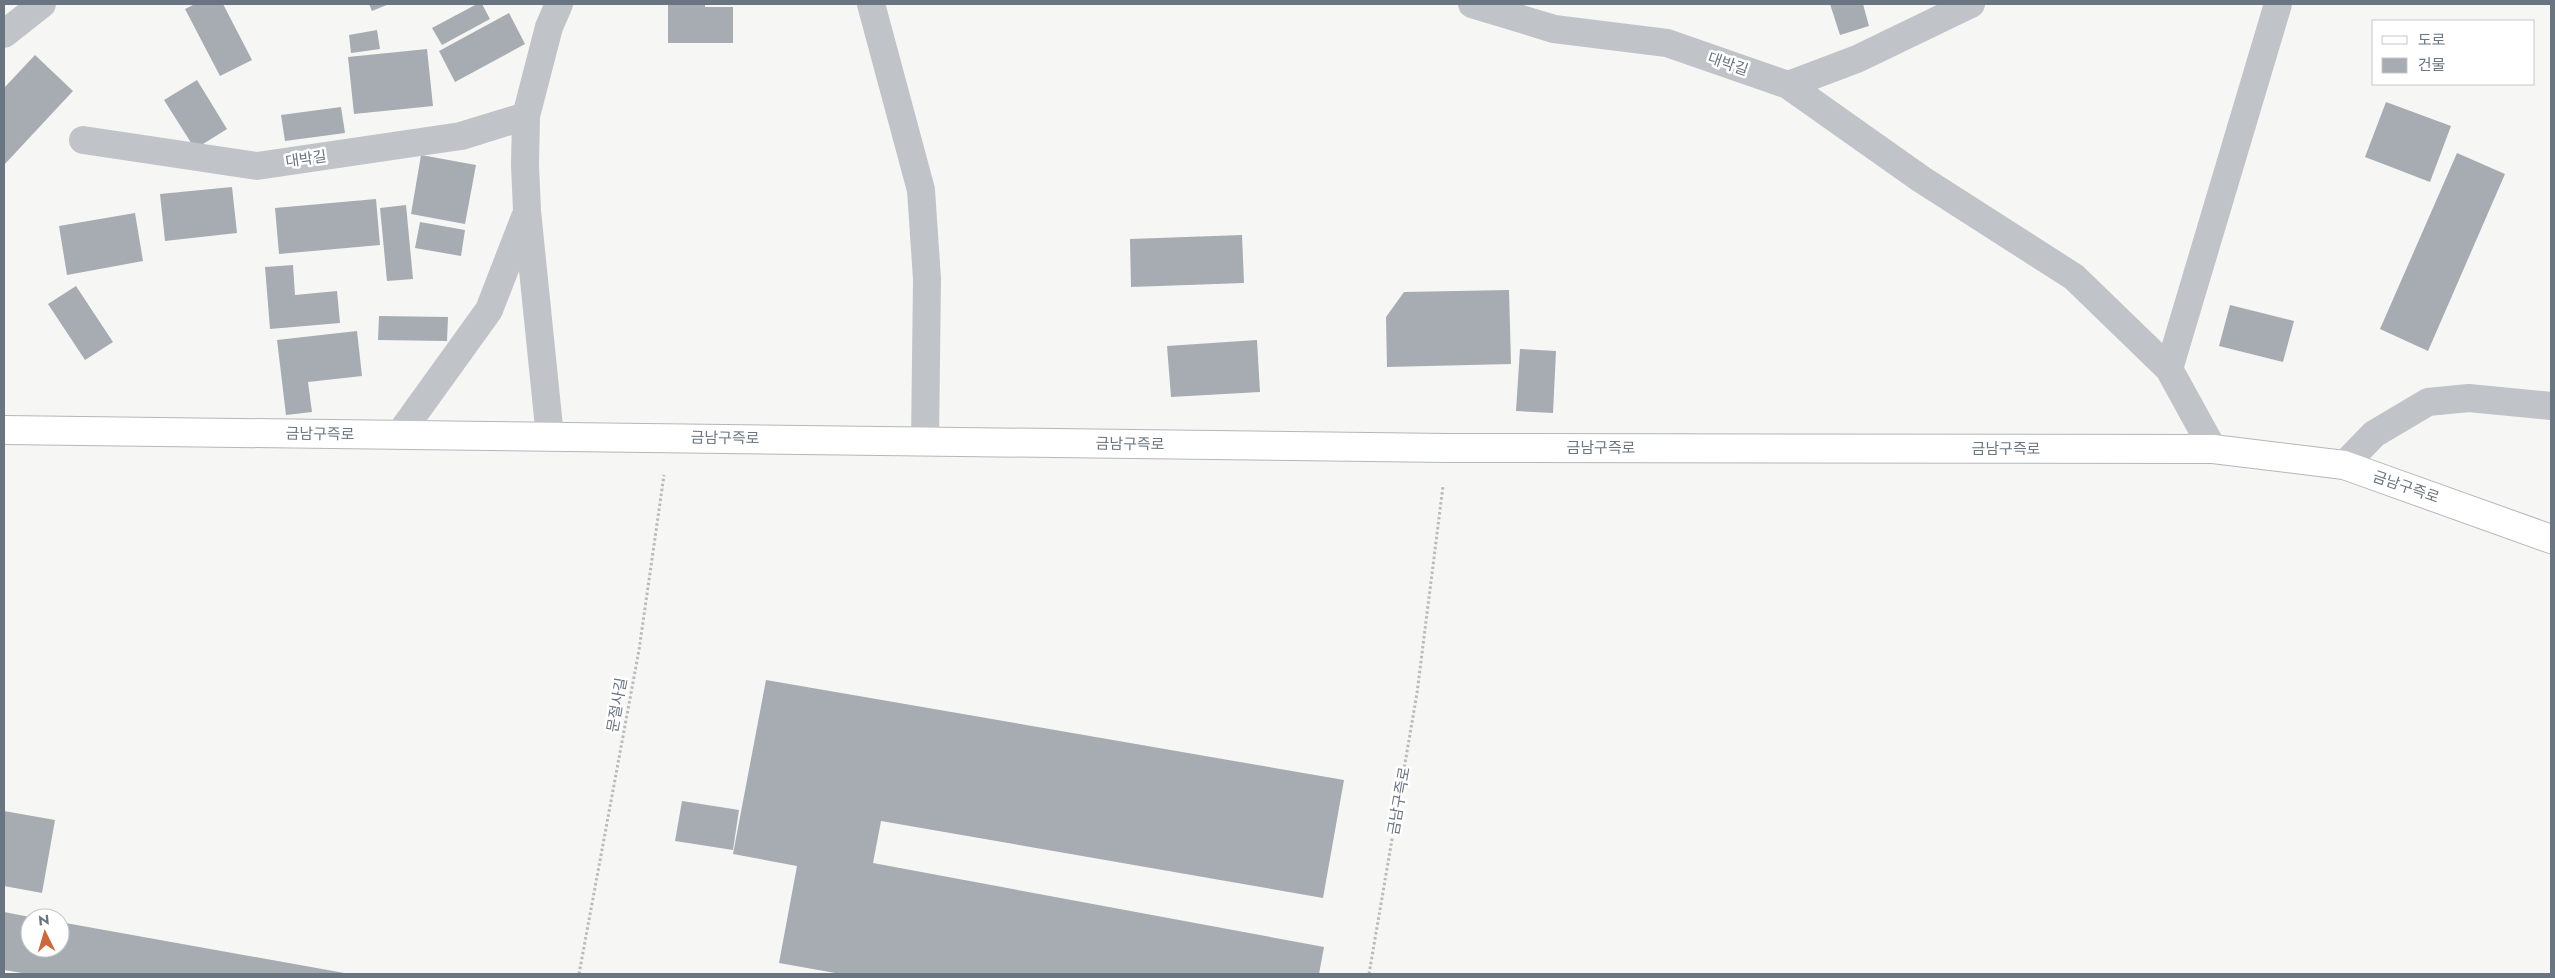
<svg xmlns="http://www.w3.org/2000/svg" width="2555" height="978" viewBox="0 0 2555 978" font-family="Jost,'Noto Sans KR',sans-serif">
<rect width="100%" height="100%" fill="#f6f6f4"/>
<path fill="#a6acb2" d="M 195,4 L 223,4 L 252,60 L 220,76 L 185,9 Z
M 369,4 L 389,4 L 372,11 Z
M 477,4 L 482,4 L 490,19 L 442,45 L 432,28 Z
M 668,4 L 705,4 L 705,7 L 733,7 L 733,43 L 668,43 Z
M 1830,4 L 1863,4 L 1869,26 L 1840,35 Z
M 509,13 L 525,44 L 455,82 L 439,51 Z
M 377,30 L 380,49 L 351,53 L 349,35 Z
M 427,49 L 433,106 L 354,114 L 348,57 Z
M 35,55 L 73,91 L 4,165 L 4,88 Z
M 197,80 L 227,129 L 195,149 L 164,100 Z
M 2386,102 L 2451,126 L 2430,182 L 2365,157 Z
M 341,107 L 345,133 L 285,141 L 281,115 Z
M 2457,153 L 2505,174 L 2428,351 L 2380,329 Z
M 421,155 L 476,165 L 465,224 L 411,214 Z
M 232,187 L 237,233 L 165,241 L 160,194 Z
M 376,199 L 380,245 L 279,254 L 275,208 Z
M 406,205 L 413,279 L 387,281 L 380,208 Z
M 135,213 L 143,261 L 67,275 L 59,226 Z
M 420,222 L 465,230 L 461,256 L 415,248 Z
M 1242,235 L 1244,283 L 1131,287 L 1130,239 Z
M 293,265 L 295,295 L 337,291 L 340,323 L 270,329 L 265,267 Z
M 76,286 L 113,342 L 85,360 L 48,304 Z
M 1509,290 L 1511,364 L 1387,367 L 1386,317 L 1404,292 Z
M 2230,305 L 2294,321 L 2283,362 L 2219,346 Z
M 379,316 L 448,317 L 447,341 L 378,340 Z
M 357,331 L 362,376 L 308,382 L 312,412 L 286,415 L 277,340 Z
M 1257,340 L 1260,392 L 1171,397 L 1167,346 Z
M 1520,349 L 1556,351 L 1553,413 L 1516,411 Z
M 766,680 L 1344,780 L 1323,898 L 881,821 L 873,863 L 1324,947 L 1319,974 L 841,974 L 779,963 L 797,866 L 733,854 Z
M 682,801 L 739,810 L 733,850 L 675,841 Z
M 4,811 L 55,820 L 42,893 L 4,886 Z
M 4,912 L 30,917 L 30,948 L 60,948 L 60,922 L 350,974 L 28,974 L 4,970 Z"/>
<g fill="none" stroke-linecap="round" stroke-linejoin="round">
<defs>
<path id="secondary" d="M 4,430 L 1447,448 L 2213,449 L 2344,465 L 2551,539"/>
</defs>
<use href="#secondary" stroke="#b3b7bb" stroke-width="30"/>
<path stroke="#b8bbbd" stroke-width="3" stroke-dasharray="2.5 2.5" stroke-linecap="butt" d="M 579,974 L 639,650 L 664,475
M 1369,974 L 1417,693 L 1443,486"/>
<path stroke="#c0c3c7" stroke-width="28" d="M 871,4 L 921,190 L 927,279 L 925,441
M 1472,4 L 1554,29 L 1667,43 L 1788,85 L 1921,179 L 2074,277 L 2169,369 L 2213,449
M 4,34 L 42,4
M 1788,85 L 1857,59 L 1971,4
M 83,140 L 257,166 L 461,136 L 526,116
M 2169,369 L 2278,4
M 399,435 L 489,310 L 525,217
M 550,437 L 527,211 L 525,165 L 526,116 L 549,27 L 559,4
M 2344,465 L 2374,434 L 2428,402 L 2469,398 L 2551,406"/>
<use href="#secondary" stroke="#fff" stroke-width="28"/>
</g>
<g text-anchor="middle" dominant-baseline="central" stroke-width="5" stroke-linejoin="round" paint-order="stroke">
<g font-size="15" fill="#697581" stroke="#fff">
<text transform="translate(1728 64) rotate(19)">대박길</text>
<text transform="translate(306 159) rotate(-8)">대박길</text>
<text transform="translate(320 434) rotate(1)">금남구즉로</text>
<text transform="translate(725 438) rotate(1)">금남구즉로</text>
<text transform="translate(1130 444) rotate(1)">금남구즉로</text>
<text x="1601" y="448">금남구즉로</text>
<text x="2006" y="449">금남구즉로</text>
<text transform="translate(2406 487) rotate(19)">금남구즉로</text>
<text transform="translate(617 705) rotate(-80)">문절사길</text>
<text transform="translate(1399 801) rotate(-80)">금남구즉로</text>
</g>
</g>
<rect width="2555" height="978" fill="none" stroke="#697581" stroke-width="10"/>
<rect x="2372" y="20" width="162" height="65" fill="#ffffff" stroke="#c3c8cd"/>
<rect x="2382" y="36" width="25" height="8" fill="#ffffff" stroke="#c3c8cd"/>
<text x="2418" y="45" font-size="15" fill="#697581">도로</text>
<rect x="2382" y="58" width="25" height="15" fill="#a6acb2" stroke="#c3c8cd"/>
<text x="2418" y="70" font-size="15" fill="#697581">건물</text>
<g transform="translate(45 933) rotate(355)"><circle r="24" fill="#ffffff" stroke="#c3c8cd"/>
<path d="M0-4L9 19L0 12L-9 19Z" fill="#cd683d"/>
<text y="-8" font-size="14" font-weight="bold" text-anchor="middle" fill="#697581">N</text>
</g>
</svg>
